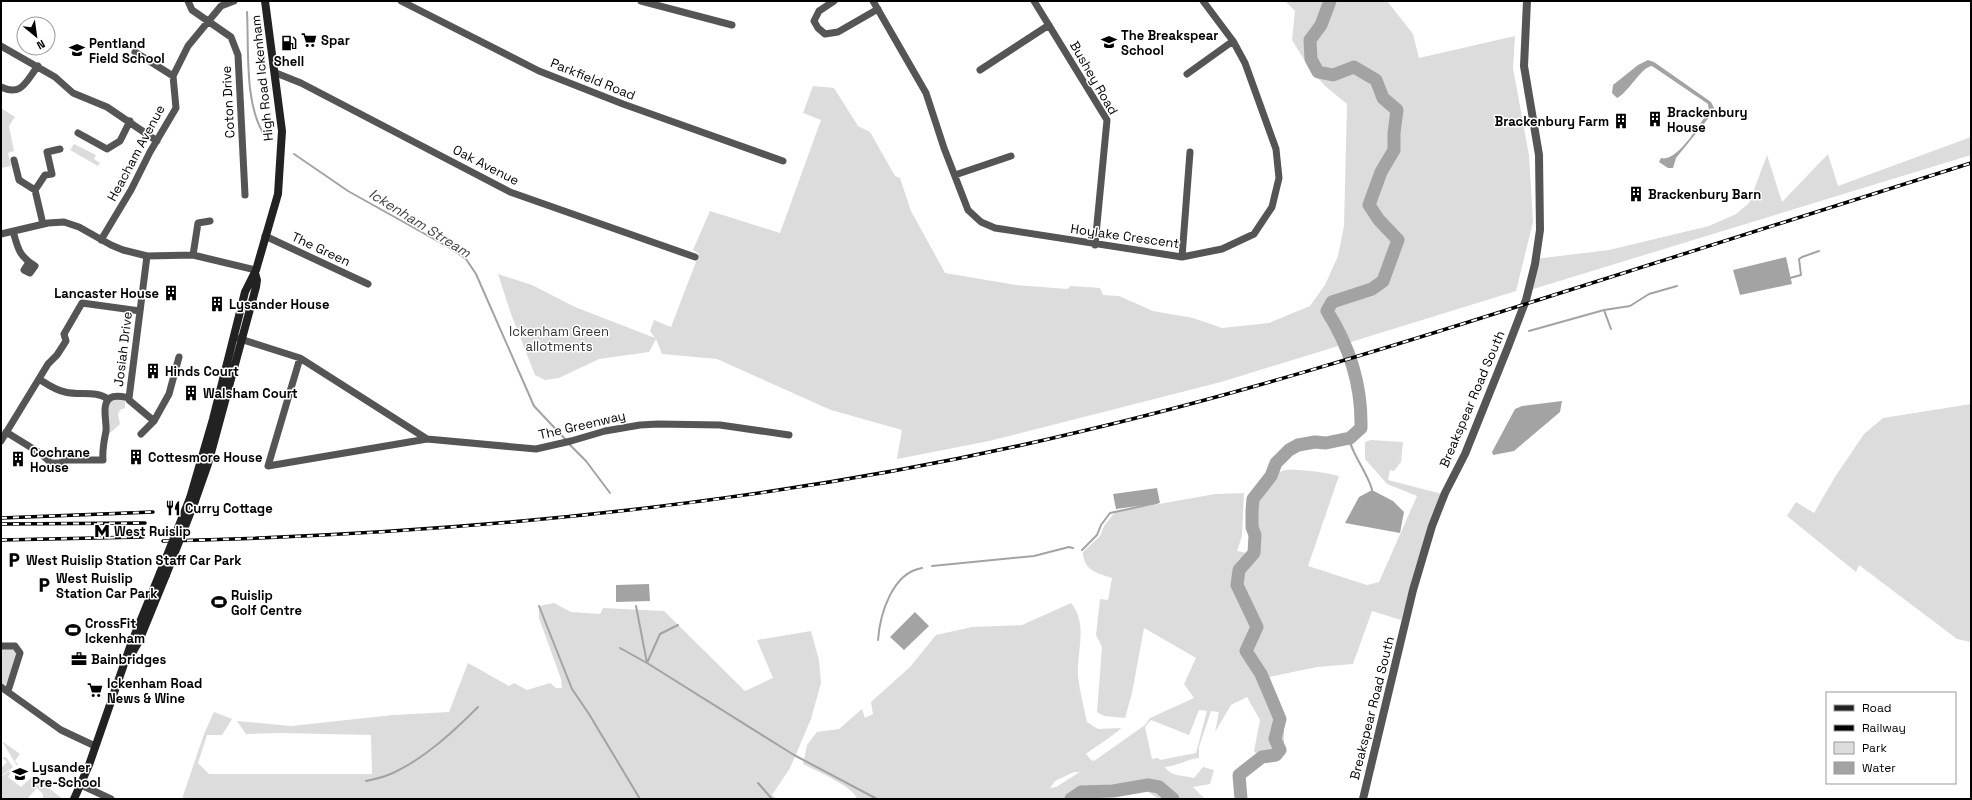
<svg xmlns="http://www.w3.org/2000/svg" width="1972" height="800" viewBox="0 0 1972 800" font-family="'Space Grotesk',sans-serif">
<rect width="100%" height="100%" fill="#fff"/>
<path fill="#dcdcdc" fill-rule="evenodd" d="M 1285,1 L 1387,1 L 1413,34 L 1419,58 L 1515,36 L 1513,68 L 1529,155 L 1533,222 L 1516,291 L 1221,382 L 989,441 L 897,459 L 902,430 L 831,410 L 717,359 L 662,354 L 656,339 L 649,352 L 599,359 L 559,378 L 545,380 L 535,375 L 511,314 L 498,274 L 532,285 L 575,307 L 655,338 L 650,331 L 654,320 L 671,327 L 699,254 L 693,250 L 710,211 L 780,233 L 821,120 L 803,113 L 813,86 L 834,88 L 858,126 L 870,132 L 895,176 L 900,178 L 911,211 L 945,273 L 1016,285 L 1067,289 L 1071,286 L 1100,288 L 1103,295 L 1119,296 L 1153,311 L 1193,318 L 1222,328 L 1269,323 L 1310,306 L 1325,285 L 1338,256 L 1344,226 L 1347,104 L 1325,86 L 1310,69 L 1292,40 L 1295,11 Z
M 1,108 L 15,117 L 9,126 L 14,151 L 8,153 L 11,166 L 1,168 Z
M 1971,137 L 1971,155 L 1530,290 L 1535,259 L 1609,250 L 1709,226 L 1736,214 L 1749,203 L 1767,155 L 1782,202 L 1828,154 L 1838,186 Z
M 74,144 L 96,155 L 94,159 L 100,163 L 98,166 L 70,150 Z
M 116,399 L 125,401 L 125,408 L 120,410 L 118,414 L 120,424 L 109,434 L 107,410 L 110,402 Z
M 1971,404 L 1971,642 L 1957,639 L 1859,565 L 1856,572 L 1787,516 L 1796,502 L 1814,513 L 1835,477 L 1864,434 L 1883,418 Z
M 1371,440 L 1403,442 L 1401,462 L 1394,471 L 1390,470 L 1388,480 L 1442,494 L 1417,562 L 1401,620 L 1372,611 L 1353,664 L 1317,667 L 1269,677 L 1284,715 L 1284,753 L 1277,759 L 1263,762 L 1254,751 L 1260,720 L 1247,697 L 1231,705 L 1215,732 L 1219,712 L 1211,711 L 1199,747 L 1199,758 C 1187,759 1178,766 1165,767 C 1171,777 1184,775 1194,778 L 1203,767 L 1214,770 L 1210,784 L 1193,787 L 1205,799 L 1159,799 L 1145,790 L 1100,797 L 1087,796 L 1082,799 L 857,799 C 854,787 815,770 803,764 L 807,745 L 817,732 L 839,729 L 862,709 L 865,718 L 873,714 L 871,702 L 910,667 L 936,635 L 972,627 L 1022,625 L 1071,603 C 1089,625 1076,652 1078,677 C 1080,692 1084,708 1087,722 L 1098,729 L 1121,728 C 1119,732 1092,749 1086,754 L 1091,760 L 1094,761 L 1145,725 L 1150,718 L 1194,698 L 1184,684 L 1196,658 L 1144,628 L 1132,693 L 1125,718 L 1104,716 L 1097,712 L 1102,647 L 1096,635 L 1100,599 L 1108,600 L 1112,578 C 1097,573 1083,570 1083,552 L 1100,536 L 1104,526 L 1115,512 L 1215,494 L 1244,493 L 1242,536 L 1237,551 L 1256,555 C 1261,540 1254,527 1254,512 C 1254,497 1268,477 1282,471 C 1288,467 1331,473 1339,476 L 1308,566 L 1367,585 L 1379,582 L 1417,496 L 1387,484 L 1365,459 L 1365,442 ZM 1199,710 L 1207,711 L 1196,753 L 1160,760 L 1158,758 L 1152,759 L 1145,727 L 1151,720 L 1189,735 ZM 1074,772 L 1080,772 L 1056,787 L 1050,788 L 1055,781 Z
M 554,603 L 571,612 L 600,614 L 603,608 L 664,611 L 745,691 L 773,678 L 757,640 L 811,631 L 819,660 L 821,683 L 811,719 L 790,768 L 772,795 L 776,799 L 182,799 L 204,734 L 214,712 L 232,719 L 222,735 L 207,735 L 198,763 L 209,774 L 372,774 L 371,735 L 280,733 L 246,734 L 237,721 L 291,726 L 393,715 L 449,712 L 468,663 L 509,686 L 514,683 L 527,690 L 550,683 L 556,688 L 562,688 L 561,679 L 539,618 L 539,606 Z
M 1,648 L 12,648 L 17,650 C 16,655 8,683 5,686 L 1,684 Z
M 2,741 L 20,754 L 15,761 L 18,764 L 17,766 Z
M 6,757 L 13,767 L 1,776 L 1,768 L 7,762 L 2,758 Z
M 11,769 L 12,771 L 8,777 L 21,787 L 33,776 L 63,799 L 43,799 L 43,794 L 37,788 L 27,799 L 1,799 L 1,777 Z"/>
<path fill="#a3a3a3" d="M 1648,60 L 1654,62 L 1711,102 L 1715,110 L 1676,158 L 1673,168 L 1668,168 L 1659,162 L 1661,158 C 1677,163 1700,123 1709,111 L 1708,104 L 1652,66 C 1641,67 1629,92 1617,98 L 1612,93 L 1613,85 L 1638,65 Z
M 1786,257 L 1792,284 L 1740,295 L 1733,270 Z
M 1562,401 L 1560,412 L 1514,451 L 1493,455 L 1492,452 L 1515,409 L 1522,406 Z
M 1157,488 L 1160,503 L 1116,509 L 1113,494 Z
M 1372,490 L 1393,501 L 1404,512 L 1400,533 L 1345,523 L 1359,497 Z
M 649,584 L 650,601 L 616,602 L 616,585 Z
M 915,612 L 929,626 L 904,650 L 890,637 Z"/>
<g fill="none" stroke-linecap="round" stroke-linejoin="round">
<path stroke="#a3a3a3" stroke-width="2" d="M 247,12 C 249,49 244,105 265,136
M 294,154 L 348,191 L 450,248 L 466,259 L 476,274 L 534,406 L 566,440
M 1790,278 L 1801,275 L 1799,259 L 1802,257 L 1819,251
M 1611,329 L 1604,310 L 1630,306 L 1649,294 L 1677,286
M 1529,331 L 1604,310
M 1350,438 C 1348,448 1369,475 1372,490
M 569,444 L 586,461 L 610,493
M 1082,550 L 1097,535 L 1101,525 L 1110,513 L 1157,503
M 932,566 L 1034,556 L 1069,547 L 1073,548
M 539,606 L 572,689 L 589,714 L 640,799
M 636,606 L 647,663 L 794,755 L 877,799
M 878,640 C 880,614 892,573 922,568
M 620,648 L 647,663 L 660,634 L 678,625
M 366,781 C 375,779 385,777 393,773 C 425,758 453,732 478,707
M 758,783 L 772,799"/>
<path stroke="#a3a3a3" stroke-width="13" d="M 1071,799 L 1081,792 L 1113,791 L 1148,785 L 1159,787 L 1173,799
M 1241,799 L 1239,775 L 1262,757 L 1276,755 L 1280,750 L 1275,739 L 1280,719 L 1261,674 L 1246,651 L 1257,627 L 1237,585 L 1239,570 L 1254,553 L 1255,535 L 1252,527 L 1252,511 L 1253,499 L 1271,476 L 1276,463 L 1289,450 L 1298,445 L 1315,442 L 1326,443 L 1350,438 L 1361,428 C 1362,385 1350,347 1327,311 L 1332,302 L 1372,289 L 1383,281 L 1398,240 L 1379,220 L 1369,205 L 1381,172 L 1394,150 L 1394,133 L 1397,110 L 1383,98 L 1376,80 L 1354,67 L 1333,75 L 1318,72 L 1311,59 L 1310,40 L 1321,25 L 1330,1"/>
<path stroke="#555" stroke-width="7" d="M 188,1 L 192,10 L 231,37 L 238,55 L 245,195
M 401,1 L 539,71 L 623,104 L 783,161
M 641,1 L 732,25
M 834,1 L 819,11 L 814,21 L 818,28 L 825,34 L 838,32 L 878,9
M 873,1 L 926,93 L 944,148 L 968,210 L 981,222 L 995,228 L 1182,257 L 1222,249 L 1254,234 L 1272,207 L 1279,178 L 1276,149 L 1245,63 L 1233,41 L 1203,1
M 1034,1 L 1107,120 L 1095,245
M 1,46 L 55,77 L 73,93 L 107,107 L 157,141
M 135,52 L 173,76
M 980,70 L 1049,25
M 276,73 L 301,83 L 510,192 L 695,257
M 1187,74 L 1233,41
M 1,87 C 22,97 26,81 38,66
M 78,133 L 107,149 L 120,141 L 130,121
M 14,160 L 19,180 L 35,190
M 955,175 L 1011,156
M 43,224 L 35,190 L 45,175 L 52,174 L 47,152 L 60,149
M 13,231 C 18,249 19,256 35,266 L 30,273 L 24,270 L 29,262
M 1,234 L 48,223 L 64,222 L 79,227 L 111,245 L 123,250 L 147,256 L 193,255 L 256,270
M 265,236 L 368,284
M 101,240 L 131,190 L 150,152 L 176,108 L 173,76 L 188,46 L 221,6 L 234,1
M 193,255 L 198,223 L 210,221
M 1182,257 L 1190,152
M 237,338 L 300,358 L 427,439 L 536,449 L 571,441 L 605,431 L 640,425 L 658,424 L 720,425 L 789,435
M 300,358 L 268,466 L 427,439
M 39,379 C 47,384 55,390 65,392 C 80,396 95,390 108,399
M 129,398 L 147,256
M 129,398 L 129,400 L 154,421 L 141,434
M 154,421 L 169,394 L 179,357
M 6,432 L 40,453 L 51,463 L 60,463 L 66,460 L 103,460 C 102,450 104,441 106,431 C 107,422 101,404 110,398 C 116,394 124,397 129,398
M 1,441 L 48,364 L 57,355 L 66,341 L 64,334 L 82,303 L 140,311
M 1,646 L 15,646 L 20,653 L 8,691
M 1,687 L 61,730 L 95,746
M 81,785 L 111,799"/>
<path stroke="#555" stroke-width="8" d="M 1363,799 L 1413,590 L 1432,526 L 1445,493 L 1465,454 L 1508,347 L 1526,300 L 1535,264 L 1540,230 L 1539,155 L 1524,66 L 1527,1"/>
<path stroke="#222" stroke-width="8" d="M 190,498 L 213,419 L 245,292 L 256,270 L 278,194 L 282,131 L 265,1
M 195,501 L 208,464 L 256,287 L 257,280 L 255,273
M 131,655 L 139,641 L 166,575
M 74,799 L 89,765 L 131,644 L 160,573"/>
<defs>
<path id="rail" d="M 1,518 L 153,512
M 1,524 L 145,523
M 1,540 L 143,537
M 163,541 C 473,534 785,503 1087,430 C 1239,394 1387,348 1535,301 C 1681,255 1826,209 1971,163"/>
</defs>
<use href="#rail" stroke="#000" stroke-width="3.5"/>
<use href="#rail" stroke="#fff" stroke-width="2" stroke-dasharray="6" stroke-linecap="butt"/>
<path stroke="#222" stroke-width="8" d="M 160,573 L 190,498
M 166,575 L 195,501"/>
</g>
<defs>
<symbol id="supermarket-bare" viewBox="-9 -9 18 18"><path d="M-6-5.5h2.5l.6 2H6L4.5 2H-2.5L-4.4-4H-6ZM-1.5 3.2a1.3 1.3 0 1 0 .1 0ZM3 3.2a1.3 1.3 0 1 0 .1 0Z" fill="#000" stroke="#fff" stroke-width="2.5" paint-order="stroke"/></symbol>
<symbol id="school-bare" viewBox="-9 -9 18 18"><path d="M0-5L7-2L0 1L-7-2ZM-4 1L0 2.5L4 1V4Q0 6-4 4Z" fill="#000" stroke="#fff" stroke-width="2.5" paint-order="stroke"/></symbol>
<symbol id="fuel-bare" viewBox="-9 -9 18 18"><path d="M-5.5-6h7V0h2V4h1.3V-2.5L3-4.5l.8-.8L6-3V5H2.5V1h-1V6h-7ZM-4.2-4.7v3.2H.2V-4.7Z" fill="#000" stroke="#fff" stroke-width="2.5" paint-order="stroke"/></symbol>
<symbol id="building-bare" viewBox="-9 -9 18 18"><path d="M-4-6H4V6H1V3H-1V6H-4ZM-2.5-4.3h1.7v1.8h-1.7ZM.8-4.3h1.7v1.8H.8ZM-2.5-1h1.7V.8h-1.7ZM.8-1h1.7V.8H.8Z" fill="#000" stroke="#fff" stroke-width="2.5" paint-order="stroke"/></symbol>
<symbol id="restaurant-bare" viewBox="-9 -9 18 18"><path d="M-5-6h1v4h1v-4h1v4h1v-4h1v5L-1.5 .5V6h-2V.5L-5-1ZM5-6V6H3V1.5H1.5Q1.5-4 5-6Z" fill="#000" stroke="#fff" stroke-width="2.5" paint-order="stroke"/></symbol>
<symbol id="metro-bare" viewBox="-9 -9 18 18"><path d="M-5.5 5V-5H-3L0 0L3-5H5.5V5H3V-.5L0 4L-3-.5V5Z" fill="#000" stroke="#fff" stroke-width="2.5" paint-order="stroke"/></symbol>
<symbol id="parking-bare" viewBox="-9 -9 18 18"><path d="M-3.5-5.5H1a3.5 3.5 0 0 1 0 7H-1V5.5H-3.5ZM-1-3.4V-.6H.8a1.4 1.4 0 0 0 0-2.8Z" fill="#000" stroke="#fff" stroke-width="2.5" paint-order="stroke"/></symbol>
<symbol id="stadium-bare" viewBox="-9 -9 18 18"><path d="M0-5a6.5 5 0 1 0 0 10a6.5 5 0 1 0 0-10ZM-3.5-1.8h7v3.6h-7Z" fill="#000" stroke="#fff" stroke-width="2.5" paint-order="stroke"/></symbol>
<symbol id="office-bare" viewBox="-9 -9 18 18"><path d="M-6-3h4V-5.5h4V-3h4V5H-6ZM-1-4.5V-3h2v-1.5ZM-6 0V1H6V0Z" fill="#000" stroke="#fff" stroke-width="2.5" paint-order="stroke"/></symbol>
</defs>
<g fill-rule="evenodd">
<use href="#supermarket-bare" x="298" y="29" width="22" height="22"/>
<use href="#school-bare" x="1098" y="31" width="22" height="22"/>
<use href="#fuel-bare" x="278" y="32" width="22" height="22"/>
<use href="#school-bare" x="66" y="39" width="22" height="22"/>
<use href="#building-bare" x="1644" y="108" width="22" height="22"/>
<use href="#building-bare" x="1610" y="110" width="22" height="22"/>
<use href="#building-bare" x="1625" y="183" width="22" height="22"/>
<use href="#building-bare" x="160" y="282" width="22" height="22"/>
<use href="#building-bare" x="206" y="293" width="22" height="22"/>
<use href="#building-bare" x="142" y="360" width="22" height="22"/>
<use href="#building-bare" x="180" y="382" width="22" height="22"/>
<use href="#building-bare" x="125" y="446" width="22" height="22"/>
<use href="#building-bare" x="7" y="448" width="22" height="22"/>
<use href="#restaurant-bare" x="162" y="497" width="22" height="22"/>
<use href="#metro-bare" x="91" y="520" width="22" height="22"/>
<use href="#parking-bare" x="3" y="549" width="22" height="22"/>
<use href="#parking-bare" x="33" y="574" width="22" height="22"/>
<use href="#stadium-bare" x="208" y="591" width="22" height="22"/>
<use href="#stadium-bare" x="62" y="619" width="22" height="22"/>
<use href="#office-bare" x="68" y="648" width="22" height="22"/>
<use href="#supermarket-bare" x="84" y="679" width="22" height="22"/>
<use href="#school-bare" x="9" y="763" width="22" height="22"/>
</g>
<g text-anchor="middle" dominant-baseline="central" stroke-width="3" stroke-linejoin="round" paint-order="stroke">
<g font-size="13" font-weight="bold" fill="#000" stroke="#fff" text-anchor="start">
<text x="1121" y="35">The Breakspear<tspan x="1121" dy="15">School</tspan></text>
<text x="321" y="40">Spar</text>
<text x="89" y="43">Pentland<tspan x="89" dy="15">Field School</tspan></text>
<text x="289" y="61" text-anchor="middle">Shell</text>
<text x="1667" y="112">Brackenbury<tspan x="1667" dy="15">House</tspan></text>
<text x="1609" y="121" text-anchor="end">Brackenbury Farm</text>
<text x="1648" y="194">Brackenbury Barn</text>
<text x="159" y="293" text-anchor="end">Lancaster House</text>
<text x="229" y="304">Lysander House</text>
<text x="165" y="371">Hinds Court</text>
<text x="203" y="393">Walsham Court</text>
<text x="30" y="452">Cochrane<tspan x="30" dy="15">House</tspan></text>
<text x="148" y="457">Cottesmore House</text>
<text x="185" y="508">Curry Cottage</text>
<text x="114" y="531">West Ruislip</text>
<text x="26" y="560">West Ruislip Station Staff Car Park</text>
<text x="56" y="578">West Ruislip<tspan x="56" dy="15">Station Car Park</tspan></text>
<text x="231" y="595">Ruislip<tspan x="231" dy="15">Golf Centre</tspan></text>
<text x="85" y="623">CrossFit<tspan x="85" dy="15">Ickenham</tspan></text>
<text x="91" y="659">Bainbridges</text>
<text x="107" y="683">Ickenham Road<tspan x="107" dy="15">News &amp; Wine</tspan></text>
<text x="32" y="767">Lysander<tspan x="32" dy="15">Pre-School</tspan></text>
</g>
<g font-size="13" fill="#000" stroke="#fff">
<text transform="translate(262 78) rotate(-96)">High Road Ickenham</text>
<text transform="translate(1094 78) rotate(60)">Bushey Road</text>
<text transform="translate(593 79) rotate(22)">Parkfield Road</text>
<text transform="translate(228 102) rotate(-93)">Coton Drive</text>
<text transform="translate(136 153) rotate(-62)">Heacham Avenue</text>
<text transform="translate(486 165) rotate(27)">Oak Avenue</text>
<text transform="translate(1125 236) rotate(8)">Hoylake Crescent</text>
<text transform="translate(321 249) rotate(25)">The Green</text>
<text transform="translate(123 349) rotate(-83)">Josiah Drive</text>
<text transform="translate(1472 399) rotate(-67)">Breakspear Road South</text>
<text transform="translate(582 425) rotate(-13)">The Greenway</text>
<text transform="translate(1372 708) rotate(-76)">Breakspear Road South</text>
</g>
<g font-size="13" fill="#333" stroke="#fff">
<text x="559" y="331">Ickenham Green<tspan x="559" dy="15">allotments</tspan></text>
</g>
<g font-size="14" font-style="italic" fill="#444" stroke="#fff">
<text transform="translate(420 223) rotate(32)">Ickenham Stream</text>
</g>
</g>
<rect width="1972" height="800" fill="none" stroke="#000000" stroke-width="4"/>
<rect x="1826" y="692" width="130" height="92" fill="#ffffff" stroke="#999999"/>
<rect x="1834" y="705" width="20" height="6" fill="#222222" stroke="#999999"/>
<text x="1862" y="712" font-size="12" fill="#000000">Road</text>
<rect x="1834" y="725" width="20" height="6" fill="#000000" stroke="#999999"/>
<text x="1862" y="732" font-size="12" fill="#000000">Railway</text>
<rect x="1834" y="742" width="20" height="12" fill="#dcdcdc" stroke="#999999"/>
<text x="1862" y="752" font-size="12" fill="#000000">Park</text>
<rect x="1834" y="762" width="20" height="12" fill="#a3a3a3" stroke="#999999"/>
<text x="1862" y="772" font-size="12" fill="#000000">Water</text>
<g transform="translate(36 36) rotate(151)"><circle r="19" fill="#ffffff" stroke="#999999"/>
<path d="M0-3L7 15L0 10L-7 15Z" fill="#000000"/>
<text y="-6" font-size="11" font-weight="bold" text-anchor="middle" fill="#000000">N</text>
</g>
</svg>
